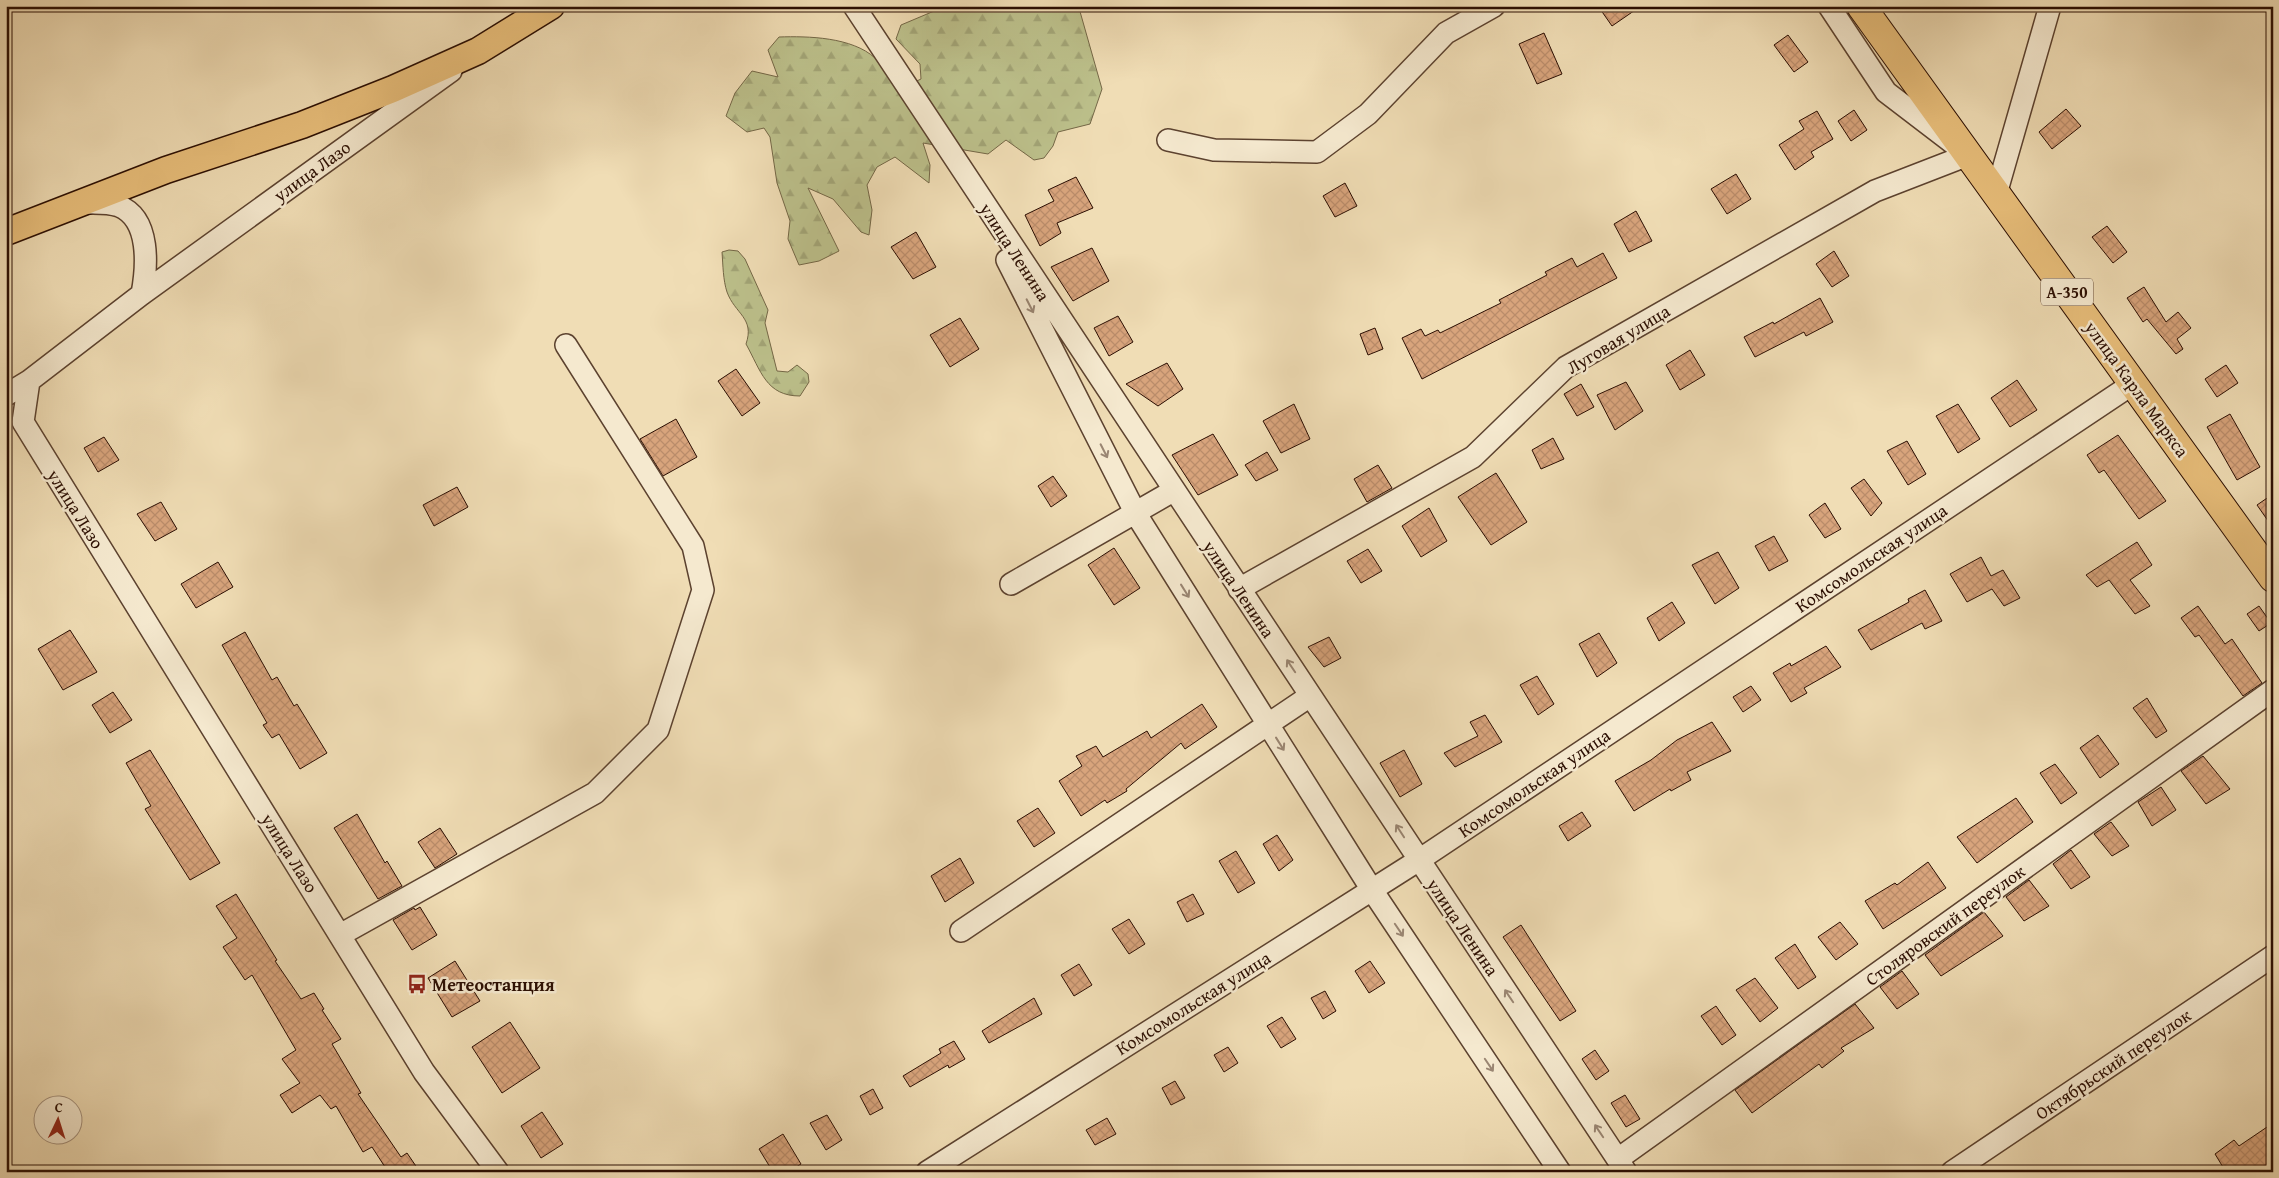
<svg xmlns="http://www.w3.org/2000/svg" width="2279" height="1178" viewBox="0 0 2279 1178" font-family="'Gentium Book Plus',serif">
<defs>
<pattern id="forest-firs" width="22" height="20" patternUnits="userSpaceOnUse" patternTransform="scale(1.25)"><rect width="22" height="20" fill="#bcc08b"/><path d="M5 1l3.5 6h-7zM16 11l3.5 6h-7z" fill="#a2a476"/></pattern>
<pattern id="building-cross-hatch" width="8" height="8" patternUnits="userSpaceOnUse" patternTransform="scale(1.25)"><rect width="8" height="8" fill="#d8a47c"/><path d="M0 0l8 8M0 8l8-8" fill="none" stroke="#ba8c6a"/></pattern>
</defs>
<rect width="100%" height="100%" fill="#f0ddb5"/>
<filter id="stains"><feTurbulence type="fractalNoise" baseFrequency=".004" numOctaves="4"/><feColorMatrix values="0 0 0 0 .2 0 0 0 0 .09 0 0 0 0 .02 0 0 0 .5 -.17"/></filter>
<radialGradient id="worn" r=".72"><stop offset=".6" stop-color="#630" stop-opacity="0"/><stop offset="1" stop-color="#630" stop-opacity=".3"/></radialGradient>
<path fill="url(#forest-firs)" stroke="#746746" d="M 946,6 L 1079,8 L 1102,89 L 1090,124 L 1058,132 L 1053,146 L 1044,158 L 1034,160 L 1006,140 L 988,154 L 923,143 L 930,165 L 929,183 L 895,157 L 877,167 L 867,185 L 872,210 L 869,235 L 861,232 L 833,199 L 808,188 L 839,251 L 819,261 L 799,265 L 788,239 L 790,221 L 777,183 L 770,137 L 764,128 L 747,132 L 726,116 L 735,93 L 752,71 L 778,77 L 768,50 L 779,37 C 808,36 852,37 875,58 C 884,66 891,80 898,90 L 921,79 L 920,64 L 896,39 L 901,25 Z
M 729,250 L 738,251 L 745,259 L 768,310 L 765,323 L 777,371 L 788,372 L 797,365 L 808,374 L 809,382 L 800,396 C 766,396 761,371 746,344 C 755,318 735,314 727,292 C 723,280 723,265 722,252 Z"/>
<path fill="url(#building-cross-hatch)" stroke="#2b0e02" d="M 1598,6 L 1641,6 L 1612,26 Z
M 1544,33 L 1562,74 L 1537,84 L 1519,44 Z
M 1788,35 L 1808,62 L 1794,72 L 1774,45 Z
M 2066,109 L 2081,126 L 2052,149 L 2039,132 Z
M 1854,110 L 1867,130 L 1851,141 L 1838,121 Z
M 1817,111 L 1833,139 L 1811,152 L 1814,157 L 1795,170 L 1779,145 L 1804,129 L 1799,121 Z
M 1736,174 L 1751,199 L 1727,214 L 1711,189 Z
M 1076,177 L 1093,208 L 1057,223 L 1061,233 L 1040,246 L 1025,215 L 1054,201 L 1048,190 Z
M 1345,183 L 1357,206 L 1335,217 L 1323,196 Z
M 1636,211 L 1652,241 L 1629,252 L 1614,224 Z
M 2107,226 L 2127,252 L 2113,263 L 2092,237 Z
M 916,232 L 936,267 L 913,279 L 891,247 Z
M 1092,248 L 1109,281 L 1073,301 L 1051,267 Z
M 1834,251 L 1849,276 L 1832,287 L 1816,264 Z
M 1603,253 L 1617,278 L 1422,379 L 1402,338 L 1421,329 L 1425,336 L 1438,330 L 1440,333 L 1501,303 L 1499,300 L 1547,275 L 1545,272 L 1572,258 L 1577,267 Z
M 2144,287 L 2166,322 L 2178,312 L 2191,328 L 2177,339 L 2183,349 L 2176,354 L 2147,319 L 2143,322 L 2127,298 Z
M 1820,298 L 1833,322 L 1806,336 L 1804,332 L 1755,357 L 1744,337 L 1773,322 L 1774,324 Z
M 1118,316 L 1133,342 L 1109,356 L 1094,328 Z
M 960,318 L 979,349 L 950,367 L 930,335 Z
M 1375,328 L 1383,349 L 1368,355 L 1360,334 Z
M 1690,350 L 1705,375 L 1680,390 L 1666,365 Z
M 1167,363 L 1183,389 L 1158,406 L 1126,384 Z
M 2226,365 L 2238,383 L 2217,397 L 2205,379 Z
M 736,369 L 760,403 L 742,416 L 718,381 Z
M 2017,380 L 2037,410 L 2010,427 L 1991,398 Z
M 1626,382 L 1643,411 L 1615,430 L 1597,395 Z
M 1581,384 L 1594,407 L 1577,416 L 1564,394 Z
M 1294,404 L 1310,439 L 1281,453 L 1263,421 Z
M 1958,404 L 1980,439 L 1958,453 L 1936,416 Z
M 2230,414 L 2260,467 L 2237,480 L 2207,427 Z
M 676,419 L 697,457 L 663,476 L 640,439 Z
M 1213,434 L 1238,475 L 1198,495 L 1172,455 Z
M 2118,435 L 2166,501 L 2139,519 L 2104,470 L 2099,473 L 2087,455 Z
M 104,437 L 119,460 L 98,472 L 84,448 Z
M 1553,438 L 1564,459 L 1541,469 L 1532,450 Z
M 1907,441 L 1926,474 L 1908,485 L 1887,451 Z
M 1267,452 L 1278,470 L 1256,481 L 1245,465 Z
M 1378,465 L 1392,488 L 1367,502 L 1354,479 Z
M 1496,473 L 1527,522 L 1491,545 L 1458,497 Z
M 1053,476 L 1067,496 L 1051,507 L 1038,486 Z
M 1864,479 L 1882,503 L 1871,516 L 1851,488 Z
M 457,487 L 468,507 L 434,526 L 423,505 Z
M 2273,494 L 2273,528 L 2257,505 Z
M 161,502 L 177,529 L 155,541 L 137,514 Z
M 1825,503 L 1841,529 L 1825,538 L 1809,515 Z
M 1429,508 L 1447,541 L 1421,557 L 1402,526 Z
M 1774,536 L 1788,561 L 1769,571 L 1755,546 Z
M 2137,542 L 2152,565 L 2130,580 L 2150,606 L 2135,614 L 2109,580 L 2097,587 L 2086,575 Z
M 1114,548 L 1140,588 L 1114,605 L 1088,565 Z
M 1368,549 L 1382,571 L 1361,583 L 1347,561 Z
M 1718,552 L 1739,588 L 1715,604 L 1692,565 Z
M 1981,557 L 1991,576 L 2003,570 L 2020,598 L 2004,606 L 1992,589 L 1967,602 L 1950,574 Z
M 218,562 L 233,587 L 196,608 L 181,584 Z
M 1925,590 L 1942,621 L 1925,629 L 1922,623 L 1871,650 L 1858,630 L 1909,602 L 1908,599 Z
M 1672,602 L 1685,623 L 1659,641 L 1647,618 Z
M 2198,606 L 2225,644 L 2232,639 L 2262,683 L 2243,696 L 2199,635 L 2195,637 L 2181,618 Z
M 2259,606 L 2271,623 L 2259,631 L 2247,614 Z
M 70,630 L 97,672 L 63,690 L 38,649 Z
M 245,632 L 272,680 L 277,677 L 294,706 L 297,704 L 327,753 L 300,769 L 279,734 L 272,738 L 263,725 L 267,723 L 222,645 Z
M 1599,633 L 1617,663 L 1597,677 L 1579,644 Z
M 1329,637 L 1341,658 L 1324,667 L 1308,647 Z
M 1826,646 L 1841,667 L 1804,688 L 1807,693 L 1791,702 L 1773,673 L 1790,663 L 1791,666 Z
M 1537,676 L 1554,704 L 1538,715 L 1520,685 Z
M 1751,686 L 1761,700 L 1743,712 L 1733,697 Z
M 113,692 L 132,720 L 110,733 L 92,705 Z
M 2147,698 L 2167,731 L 2156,738 L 2133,708 Z
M 1202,704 L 1217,727 L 1185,749 L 1181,743 L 1126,789 L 1127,791 L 1107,803 L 1105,800 L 1081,816 L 1059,781 L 1082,766 L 1076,756 L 1096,746 L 1103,757 L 1147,731 L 1151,738 Z
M 1485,715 L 1502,742 L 1455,767 L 1444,753 L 1478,736 L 1470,722 Z
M 1712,722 L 1731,751 L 1687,772 L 1691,780 L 1671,791 L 1670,789 L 1634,811 L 1615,781 L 1651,760 L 1677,740 Z
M 2098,735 L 2119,764 L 2100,778 L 2080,748 Z
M 150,750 L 220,863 L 190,880 L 145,809 L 151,806 L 126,763 Z
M 1404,750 L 1422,784 L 1400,797 L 1380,763 Z
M 2203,756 L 2230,789 L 2206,804 L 2181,771 Z
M 2055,764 L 2077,793 L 2061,804 L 2040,773 Z
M 2161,787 L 2176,810 L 2152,826 L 2138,802 Z
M 2016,798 L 2033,822 L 1977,863 L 1957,837 Z
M 1038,808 L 1055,833 L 1034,847 L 1017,821 Z
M 1582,812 L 1591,826 L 1568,841 L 1559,826 Z
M 357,814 L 385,863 L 387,861 L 402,886 L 378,899 L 334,828 Z
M 2111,822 L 2129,846 L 2112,856 L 2094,834 Z
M 440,828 L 457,854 L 435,868 L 418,842 Z
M 1277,835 L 1293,860 L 1279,871 L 1263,844 Z
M 2071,850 L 2090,877 L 2071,889 L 2053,864 Z
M 1236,851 L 1255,883 L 1238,893 L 1219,861 Z
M 960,858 L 974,883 L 945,902 L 931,876 Z
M 1928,862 L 1946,888 L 1883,929 L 1865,901 L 1895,883 L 1897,885 Z
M 2029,880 L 2049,906 L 2024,921 L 2006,897 Z
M 236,894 L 277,960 L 275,961 L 301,999 L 314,993 L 324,1009 L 322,1010 L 341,1039 L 332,1044 L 361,1093 L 358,1094 L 401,1157 L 407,1153 L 420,1172 L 378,1172 L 385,1167 L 372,1147 L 363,1152 L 336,1106 L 331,1109 L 320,1095 L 292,1113 L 280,1095 L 300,1083 L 282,1059 L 296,1050 L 252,975 L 245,980 L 223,947 L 237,938 L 216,906 Z
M 1193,894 L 1204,914 L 1187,922 L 1177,902 Z
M 420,907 L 437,935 L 412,950 L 393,920 L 414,908 L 415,910 Z
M 1984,912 L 2003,936 L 1941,976 L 1925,955 Z
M 1129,919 L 1145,944 L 1129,954 L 1112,929 Z
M 1840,922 L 1858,944 L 1836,960 L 1818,937 Z
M 1521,925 L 1576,1011 L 1560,1021 L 1503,937 Z
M 1795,944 L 1816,977 L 1798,989 L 1775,958 Z
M 455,961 L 480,1001 L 452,1017 L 428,978 Z
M 1370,961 L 1385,983 L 1369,993 L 1355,971 Z
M 1079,964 L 1092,985 L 1074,996 L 1061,975 Z
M 1902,971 L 1919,994 L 1897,1009 L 1880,987 Z
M 1755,978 L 1778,1008 L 1760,1022 L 1736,990 Z
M 1325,991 L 1336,1011 L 1323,1019 L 1311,998 Z
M 1034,998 L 1042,1014 L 989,1043 L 982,1031 Z
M 1855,1004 L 1874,1028 L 1841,1048 L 1844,1051 L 1822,1068 L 1819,1064 L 1752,1113 L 1735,1090 Z
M 1716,1006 L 1736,1035 L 1722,1045 L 1701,1016 Z
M 1282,1017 L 1296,1039 L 1281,1048 L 1267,1026 Z
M 510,1022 L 540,1068 L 502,1093 L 472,1047 Z
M 954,1041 L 965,1059 L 949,1068 L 948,1065 L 910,1087 L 903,1076 L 941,1053 L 939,1049 Z
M 1228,1047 L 1238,1063 L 1224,1072 L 1214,1055 Z
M 1595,1050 L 1609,1071 L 1596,1080 L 1582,1059 Z
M 1175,1081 L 1185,1098 L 1171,1105 L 1162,1088 Z
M 873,1089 L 883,1108 L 870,1115 L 860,1096 Z
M 1625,1095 L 1640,1119 L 1626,1127 L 1611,1103 Z
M 542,1112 L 563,1144 L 541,1158 L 521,1126 Z
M 827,1115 L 842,1140 L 826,1150 L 810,1123 Z
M 1107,1118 L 1116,1134 L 1095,1145 L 1086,1130 Z
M 2273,1123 L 2273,1172 L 2226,1172 L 2215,1154 L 2234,1140 L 2239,1146 Z
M 783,1134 L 801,1164 L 788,1172 L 773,1172 L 759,1149 Z"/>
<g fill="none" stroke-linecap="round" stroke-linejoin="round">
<defs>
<path id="minor" d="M 854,6 L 1626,1172
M 1829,6 L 1886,92 L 1954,144
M 451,71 L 142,294 L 29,381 L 23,422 L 424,1072 L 498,1172
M 1168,140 L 1214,150 L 1317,152 L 1368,114 L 1446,33 L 1494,6
M 1996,194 L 2050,6
M 84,203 C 95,203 108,202 119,206 C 151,219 147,267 142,294
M 1007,260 L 1136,514 L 1372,890 L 1560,1172
M 6,395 L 29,381
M 1011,584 L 1173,491
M 1239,589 L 1473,457 L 1566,367 L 1875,191 L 1968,155
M 961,931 L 1310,696
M 340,935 L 595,793 L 658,730 L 703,590 L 693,546 L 566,345
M 1618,1159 L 2273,690
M 927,1172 L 1419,860 L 2134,383
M 1952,1172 L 2273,956"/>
<path id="major" d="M 6,232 L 166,170 L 302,125 L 393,89 L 478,51 L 551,6"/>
<path id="highway" d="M 1861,6 L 2273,578"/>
</defs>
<use href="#minor" stroke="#5c422f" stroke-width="24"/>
<use href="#major" stroke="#2b0e02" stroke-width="29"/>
<use href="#highway" stroke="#2b0e02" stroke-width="30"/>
<use href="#minor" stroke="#f5e9cf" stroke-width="21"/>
<use href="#major" stroke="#e8be7a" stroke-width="26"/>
<use href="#highway" stroke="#e8be7a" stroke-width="28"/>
</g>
<defs><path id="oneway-shaft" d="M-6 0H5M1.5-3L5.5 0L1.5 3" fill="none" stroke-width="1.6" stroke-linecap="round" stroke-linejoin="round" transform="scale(1.25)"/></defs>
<g stroke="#9a8673">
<use href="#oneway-shaft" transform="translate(1030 306) rotate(63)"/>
<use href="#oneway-shaft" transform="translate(1104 451) rotate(63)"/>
<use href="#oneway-shaft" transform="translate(1185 591) rotate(58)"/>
<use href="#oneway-shaft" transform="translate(1291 666) rotate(-124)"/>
<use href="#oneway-shaft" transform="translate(1280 744) rotate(58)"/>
<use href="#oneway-shaft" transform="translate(1400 831) rotate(-123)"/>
<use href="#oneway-shaft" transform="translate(1399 930) rotate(56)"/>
<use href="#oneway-shaft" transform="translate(1509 996) rotate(-124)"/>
<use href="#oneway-shaft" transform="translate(1489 1065) rotate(56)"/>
<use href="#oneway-shaft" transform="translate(1599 1131) rotate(-124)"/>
</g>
<defs>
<symbol id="bus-bare" viewBox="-9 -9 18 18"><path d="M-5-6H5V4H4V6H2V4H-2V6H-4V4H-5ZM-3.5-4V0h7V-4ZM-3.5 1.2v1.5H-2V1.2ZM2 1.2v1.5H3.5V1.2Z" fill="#8f2418" stroke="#f5e9cf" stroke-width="2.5" paint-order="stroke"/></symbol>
</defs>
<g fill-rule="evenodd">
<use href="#bus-bare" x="403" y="970" width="28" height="28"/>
</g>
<g text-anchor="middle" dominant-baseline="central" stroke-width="5" stroke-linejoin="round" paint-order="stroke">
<rect fill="#f5e9cf" stroke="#685040" stroke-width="1" x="2041" y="278.5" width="52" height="27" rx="4"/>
<g font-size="16" font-weight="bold" fill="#2b0e02">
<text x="2067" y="292">А-350</text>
</g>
<g font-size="18" fill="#2b0e02" stroke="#f5e9cf">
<text transform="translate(312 171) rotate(-36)">улица Лазо</text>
<text transform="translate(1015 252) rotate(57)">улица Ленина</text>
<text transform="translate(1618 339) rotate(-31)">Луговая улица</text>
<text transform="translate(2137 389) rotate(54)">улица Карла Маркса</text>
<text transform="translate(76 509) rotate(58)">улица Лазо</text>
<text transform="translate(1871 558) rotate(-34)">Комсомольская улица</text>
<text transform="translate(1239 589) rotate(56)">улица Ленина</text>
<text transform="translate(1534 783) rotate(-34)">Комсомольская улица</text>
<text transform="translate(290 853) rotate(58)">улица Лазо</text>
<text transform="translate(1945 925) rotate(-36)">Столяровский переулок</text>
<text transform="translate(1463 927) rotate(56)">улица Ленина</text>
<text transform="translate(1193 1003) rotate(-32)">Комсомольская улица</text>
<text transform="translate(2113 1064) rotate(-34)">Октябрьский переулок</text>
</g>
<g font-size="18" font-weight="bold" fill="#2b0e02" stroke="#f5e9cf" text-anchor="start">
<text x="432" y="984">Метеостанция</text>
</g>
</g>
<rect width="2279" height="1178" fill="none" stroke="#f0ddb5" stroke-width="25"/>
<rect x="8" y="8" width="2264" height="1163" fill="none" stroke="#2b0e02" stroke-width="2.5"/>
<rect x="12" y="12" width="2254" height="1153" fill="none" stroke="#2b0e02"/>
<g transform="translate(58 1120) rotate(4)"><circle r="24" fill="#f5e9cf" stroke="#a4917d"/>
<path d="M0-4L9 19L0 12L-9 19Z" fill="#8f2418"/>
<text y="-8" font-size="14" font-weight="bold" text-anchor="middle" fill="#2b0e02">С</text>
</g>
<rect width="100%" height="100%" filter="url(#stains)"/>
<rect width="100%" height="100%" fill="url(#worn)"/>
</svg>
